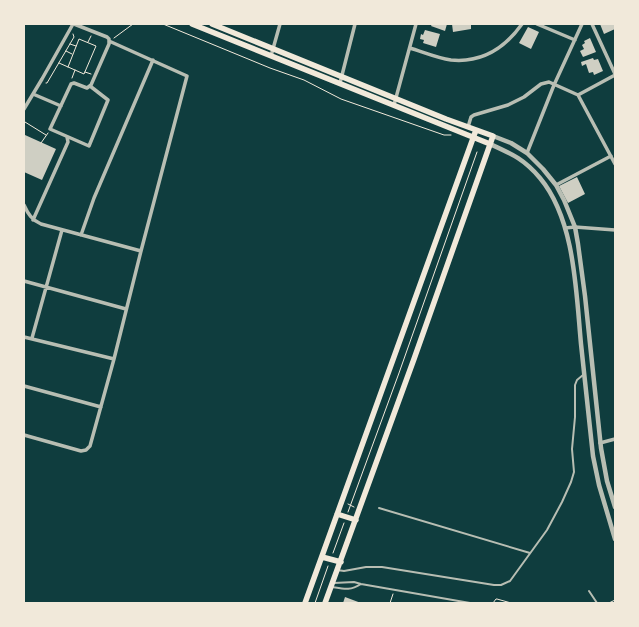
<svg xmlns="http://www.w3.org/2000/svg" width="639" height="627" viewBox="0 0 639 627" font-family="Commissioner,sans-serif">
<rect width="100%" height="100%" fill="#0f3d3e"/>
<path fill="#cfcfc3" d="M 432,24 L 447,24 L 445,31 L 431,26 Z
M 452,24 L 471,24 L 471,29 L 453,32 Z
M 600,24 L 615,24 L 615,29 L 604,34 Z
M 528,27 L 539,32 L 531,49 L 519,43 Z
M 425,30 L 440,34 L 436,47 L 423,43 L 424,40 L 420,39 L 421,34 L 423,35 Z
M 590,38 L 596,52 L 583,57 L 580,51 L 584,49 L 582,45 L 585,43 L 584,41 Z
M 593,58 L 594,60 L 598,59 L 603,71 L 594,75 L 593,72 L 589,73 L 586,64 L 582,66 L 581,62 Z
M 25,135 L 56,149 L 42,180 L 24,172 L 24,137 Z
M 577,177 L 585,194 L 568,203 L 559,186 Z
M 345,597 L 361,603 L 343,603 Z"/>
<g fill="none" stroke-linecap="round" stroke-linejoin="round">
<path stroke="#f1e9da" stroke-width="1" d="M 163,24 L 270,68 L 304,80 L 341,99 L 444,135 L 451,135
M 114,38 L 133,24
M 88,42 L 91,36
M 70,44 L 76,46
M 66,51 L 72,54
M 59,63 L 84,74 L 96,46 L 79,39 L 68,67
M 85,72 L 91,74
M 72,78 L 75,70
M 46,83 L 47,83 L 74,37 L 73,34
M 25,122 L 46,135
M 41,143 L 48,133
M 348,504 L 354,507
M 348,512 L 399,373 L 477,152
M 333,553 L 344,523
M 315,603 L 328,566
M 390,603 L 393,594
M 493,603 L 496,599 L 497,599 L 511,603
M 609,603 L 615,600"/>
<path stroke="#b8beb3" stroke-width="2" d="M 379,508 L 530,553
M 337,570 L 344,571 L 366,567 L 382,567 L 494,585 L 501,585 L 510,581 L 547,530 L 562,502 L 571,482 L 574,472 L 572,449 L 575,417 L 575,385 L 577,380 L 583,375
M 334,583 L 354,582 L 361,584 L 470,603
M 332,587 C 344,589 350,591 361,584
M 589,591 L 597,603"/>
<path stroke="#b8beb3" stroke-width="3.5" d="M 74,24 L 107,37 L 109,39 L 109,44 L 91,85 L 87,88 L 74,83 L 71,84 L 50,129 L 89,146 L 108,100 L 90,86
M 537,24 L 575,40
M 592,24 L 615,74
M 410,48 C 423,52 437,58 451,60 C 482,63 505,48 522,24
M 271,56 L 280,24
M 340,83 L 355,24
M 33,94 L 61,106
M 578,95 L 615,75
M 394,105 L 416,24
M 24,109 L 42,79 L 73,24
M 468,127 L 471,117 L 474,115 L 508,105 L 524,97 L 541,84 L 549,82 L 578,95 L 615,164
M 527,153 L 554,85 L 582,24
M 556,185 L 611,156
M 24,205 C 28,214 32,220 41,224 L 141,251
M 33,220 L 68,142 L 67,137
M 565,228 L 575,227 L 615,230
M 81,235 L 94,198 L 153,60
M 24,281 L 126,309
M 24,337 L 114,359
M 32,338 L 62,230
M 24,386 L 101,407
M 24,435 L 81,451 L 86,450 L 90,446 L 114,359 L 141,251 L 187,76 L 109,41
M 600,443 L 615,439"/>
<path stroke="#b8beb3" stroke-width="4.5" d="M 493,136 L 511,143 L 527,153 L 543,169 L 556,185 L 564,200 L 575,227 L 578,244 L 585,296 L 601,448 L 607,481 L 615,507
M 490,144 C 512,154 524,159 540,178 C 575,220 576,291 581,344 C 585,382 589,419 593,456 L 599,485 L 615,539"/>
<path stroke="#f1e9da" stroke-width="5.5" d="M 192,24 L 490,144
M 212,24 L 446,119 L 493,136 L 414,359 L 325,603
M 337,514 L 356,520
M 322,557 L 341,562
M 305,603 L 476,130"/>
</g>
<rect width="639" height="627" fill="none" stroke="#f1e9da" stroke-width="50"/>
</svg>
